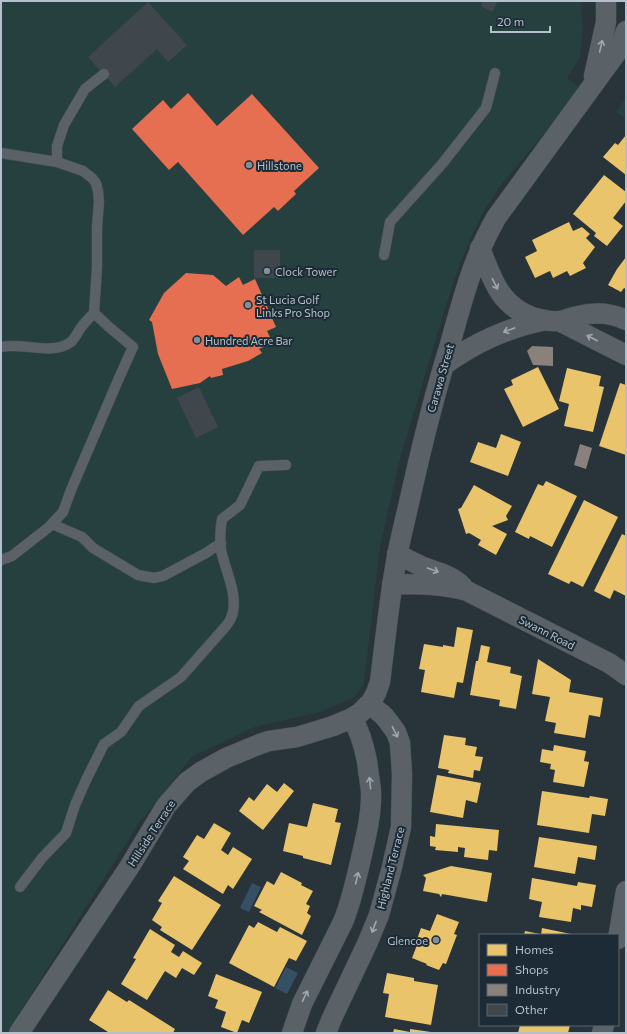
<svg xmlns="http://www.w3.org/2000/svg" width="627" height="1034" viewBox="0 0 627 1034" font-family="Commissioner,sans-serif">
<rect width="100%" height="100%" fill="#29333a"/>
<path fill="#263f3f" d="M 1,1 L 581,1 L 583,29 L 580,58 L 567,78 L 581,89 L 502,184 L 483,212 L 471,238 L 458,269 L 444,312 L 400,459 L 380,547 L 364,684 L 355,697 L 320,712 L 255,727 L 193,756 L 139,823 L 7,1033 L 1,1033 Z
M 626,98 L 626,119 L 616,112 Z"/>
<path fill="#355064" d="M 252,883 L 261,887 L 249,912 L 240,908 Z
M 286,967 L 298,973 L 287,994 L 275,988 Z"/>
<path fill="#e9c46a" d="M 626,135 L 626,175 L 603,157 L 615,143 L 618,145 Z
M 604,175 L 626,192 L 626,201 L 613,218 L 623,226 L 607,246 L 594,236 L 596,233 L 573,214 Z
M 569,222 L 573,231 L 582,227 L 590,234 L 586,238 L 595,247 L 583,263 L 586,268 L 570,276 L 567,271 L 553,278 L 550,271 L 535,278 L 525,257 L 537,251 L 532,240 Z
M 626,257 L 626,289 L 624,288 L 621,292 L 608,285 L 617,269 Z
M 538,367 L 559,409 L 523,427 L 504,389 L 513,385 L 511,380 Z
M 567,368 L 601,376 L 599,386 L 604,387 L 593,432 L 564,426 L 569,404 L 559,401 Z
M 620,383 L 626,385 L 626,455 L 599,446 Z
M 501,434 L 521,442 L 508,476 L 470,462 L 478,442 L 496,448 Z
M 546,481 L 577,496 L 552,547 L 530,536 L 529,539 L 515,532 L 538,484 L 543,486 Z
M 474,485 L 512,506 L 506,516 L 508,520 L 492,526 L 507,534 L 496,555 L 478,545 L 481,540 L 469,533 L 466,534 L 458,509 L 461,508 Z
M 584,500 L 618,517 L 583,587 L 571,581 L 569,584 L 548,574 Z
M 622,534 L 626,536 L 626,596 L 614,590 L 610,599 L 594,591 Z
M 457,627 L 473,630 L 463,683 L 457,682 L 454,698 L 421,692 L 425,670 L 419,669 L 424,644 L 443,647 L 443,645 L 454,647 Z
M 481,645 L 490,647 L 487,662 L 511,667 L 510,673 L 522,676 L 516,709 L 499,706 L 500,700 L 470,695 L 476,661 L 478,661 Z
M 538,659 L 571,680 L 569,692 L 603,698 L 600,717 L 589,715 L 585,738 L 554,733 L 556,723 L 545,721 L 550,697 L 532,694 Z
M 444,735 L 466,738 L 465,745 L 477,747 L 475,756 L 483,757 L 480,771 L 474,770 L 473,778 L 448,773 L 449,770 L 438,768 Z
M 554,745 L 586,751 L 584,761 L 589,762 L 584,787 L 553,782 L 555,770 L 550,769 L 551,764 L 540,762 L 542,749 L 553,751 Z
M 437,775 L 481,783 L 477,803 L 466,800 L 463,818 L 430,812 Z
M 284,783 L 294,791 L 263,830 L 239,811 L 249,797 L 254,801 L 267,784 L 277,792 Z
M 542,791 L 589,798 L 590,796 L 608,799 L 605,816 L 592,814 L 589,833 L 537,825 Z
M 313,803 L 338,809 L 335,822 L 341,823 L 331,865 L 303,858 L 303,856 L 283,851 L 289,823 L 307,827 Z
M 214,823 L 231,833 L 221,850 L 228,855 L 233,847 L 252,859 L 233,889 L 228,885 L 223,894 L 183,869 L 189,861 L 183,857 L 197,835 L 204,839 Z
M 436,824 L 499,830 L 497,851 L 489,850 L 488,860 L 464,857 L 465,848 L 458,847 L 458,852 L 435,850 L 436,847 L 430,846 L 430,836 L 435,837 Z
M 539,837 L 597,846 L 595,860 L 578,857 L 575,874 L 534,867 Z
M 451,866 L 492,873 L 487,902 L 442,894 L 441,897 L 439,894 L 423,891 L 426,878 L 423,875 Z
M 281,872 L 302,883 L 301,885 L 313,891 L 306,904 L 310,906 L 307,913 L 311,916 L 302,935 L 259,912 L 262,910 L 254,906 L 267,881 L 274,885 Z
M 174,876 L 221,905 L 192,950 L 160,930 L 162,927 L 152,920 L 162,903 L 158,901 Z
M 532,878 L 577,886 L 578,882 L 596,885 L 592,907 L 581,905 L 581,910 L 573,908 L 571,922 L 539,917 L 542,902 L 529,899 Z
M 437,914 L 459,922 L 454,934 L 457,935 L 446,964 L 443,963 L 439,970 L 426,965 L 427,964 L 412,958 L 417,945 L 415,945 L 421,928 L 430,931 Z
M 258,922 L 277,932 L 280,927 L 307,941 L 296,961 L 289,958 L 274,987 L 229,963 L 249,925 L 254,928 Z
M 542,928 L 571,934 L 571,935 L 541,935 Z
M 150,929 L 175,945 L 171,952 L 179,957 L 183,951 L 202,963 L 194,975 L 182,968 L 176,978 L 165,971 L 147,1000 L 121,984 L 136,959 L 133,958 Z
M 525,931 L 540,934 L 540,935 L 524,935 Z
M 387,973 L 414,978 L 414,981 L 438,985 L 431,1025 L 385,1017 L 389,994 L 383,993 Z
M 216,974 L 262,992 L 249,1023 L 242,1020 L 237,1033 L 221,1027 L 226,1012 L 215,1008 L 218,1000 L 208,996 Z
M 108,990 L 127,1002 L 129,1000 L 175,1029 L 173,1033 L 108,1033 L 108,1032 L 89,1020 Z
M 520,1025 L 570,1025 L 568,1033 L 518,1033 Z
M 394,1029 L 410,1032 L 410,1029 L 431,1032 L 431,1033 L 393,1033 Z"/>
<path fill="#e76f51" d="M 188,93 L 217,126 L 252,94 L 319,168 L 294,191 L 296,194 L 278,211 L 274,207 L 243,235 L 178,162 L 169,170 L 132,129 L 163,100 L 171,109 Z
M 186,273 L 213,275 L 226,286 L 239,277 L 243,285 L 255,279 L 276,327 L 267,331 L 273,343 L 259,349 L 262,353 L 248,361 L 222,369 L 223,375 L 211,378 L 210,376 L 200,383 L 172,389 L 158,354 L 152,322 L 149,320 L 164,293 Z"/>
<path fill="#8a817c" d="M 532,346 L 553,347 L 553,366 L 533,365 L 527,351 Z
M 580,444 L 592,448 L 586,469 L 574,465 Z"/>
<path fill="#3f474d" d="M 483,1 L 498,1 L 492,12 L 481,6 Z
M 148,2 L 187,45 L 168,62 L 157,49 L 115,87 L 88,57 Z
M 254,250 L 280,250 L 280,278 L 254,278 Z
M 199,387 L 218,427 L 196,438 L 177,398 Z"/>
<g fill="none" stroke-linecap="round" stroke-linejoin="round">
<defs>
<path id="service" d="M 1,153 L 57,162 L 83,171 L 92,178 L 96,183 L 98,191 L 99,202 L 97,227 L 97,267 L 94,313
M 57,162 L 57,146 L 64,125 L 85,89 L 104,74
M 384,255 L 390,222 L 442,164 L 486,108 L 495,73
M 1,347 C 23,342 52,356 71,342 C 75,338 77,334 80,329 C 84,323 89,318 94,313 L 109,327 L 133,347 L 119,378 L 71,490 L 63,512 L 49,527 L 12,556 L 1,560
M 52,524 L 82,537 L 93,548 L 138,575 L 154,578 L 163,576 L 206,553 L 221,543
M 20,887 L 42,858 L 66,833 L 75,805 L 87,778 L 104,744 L 121,732 L 139,706 L 181,677 L 226,626 C 228,623 230,621 231,618 C 240,598 225,570 221,550 C 220,540 220,529 222,519 L 240,505 L 259,466 L 286,465"/>
<path id="minor" d="M 594,76 L 606,22 L 606,1
M 480,248 C 492,279 500,307 535,318 C 543,320 552,322 560,321 C 566,320 572,317 578,316 C 594,312 611,313 626,320
M 559,321 L 626,355
M 444,365 C 476,342 507,328 546,320
M 397,554 C 407,559 416,564 426,568 C 440,573 453,576 463,587
M 392,584 C 417,584 443,584 467,591 L 609,663 L 626,675
M 618,939 L 626,891
M 19,1033 L 130,866 L 166,806 L 187,782 L 201,772 L 226,758 L 260,744 L 269,741 L 297,737 L 333,726 L 352,718 L 360,713 L 371,702 L 376,693 L 380,682 C 385,642 389,602 396,562 C 400,539 406,517 411,494 C 422,445 434,396 449,348 C 462,302 472,260 496,218 L 620,48 L 626,31
M 292,1033 L 302,1004 L 343,922 C 351,903 355,883 360,863 C 365,840 372,815 371,791 C 370,781 368,771 367,761 C 364,746 360,731 352,718
M 326,1033 L 332,1018 L 367,944 L 379,915 L 392,867 L 401,827 L 402,774 L 400,743 L 396,732 L 388,721 L 383,715 L 369,704
M 602,1033 L 604,1025"/>
</defs>
<use href="#service" stroke="#484f54" stroke-width="11"/>
<use href="#minor" stroke="#484f54" stroke-width="21"/>
<use href="#service" stroke="#5a6167" stroke-width="10"/>
<use href="#minor" stroke="#5a6167" stroke-width="20"/>
</g>
<defs><path id="oneway-shaft" d="M-6 0H5M1.5-3L5.5 0L1.5 3" fill="none" stroke-width="1.6" stroke-linecap="round" stroke-linejoin="round"/></defs>
<g stroke="#9ea8b2">
<use href="#oneway-shaft" transform="translate(601 46) rotate(-77)"/>
<use href="#oneway-shaft" transform="translate(495 284) rotate(63)"/>
<use href="#oneway-shaft" transform="translate(509 330) rotate(160)"/>
<use href="#oneway-shaft" transform="translate(592 338) rotate(-153)"/>
<use href="#oneway-shaft" transform="translate(433 570) rotate(20)"/>
<use href="#oneway-shaft" transform="translate(395 732) rotate(63)"/>
<use href="#oneway-shaft" transform="translate(370 783) rotate(-96)"/>
<use href="#oneway-shaft" transform="translate(357 878) rotate(-77)"/>
<use href="#oneway-shaft" transform="translate(374 927) rotate(111)"/>
<use href="#oneway-shaft" transform="translate(305 996) rotate(-65)"/>
</g>
<g fill="#838f98" stroke="#1c2b35" stroke-width="1.5">
<circle cx="249" cy="165" r="4"/>
<circle cx="267" cy="271" r="4"/>
<circle cx="248" cy="305" r="4"/>
<circle cx="197" cy="340" r="4"/>
<circle cx="436" cy="940" r="4"/>
</g>
<g text-anchor="middle" dominant-baseline="central" stroke-width="4" stroke-linejoin="round" paint-order="stroke">
<g font-size="11" fill="#b4c0cb" stroke="#1c2b35" text-anchor="start">
<text x="257" y="165">Hillstone</text>
<text x="275" y="271">Clock Tower</text>
<text x="256" y="299">St Lucia Golf<tspan x="256" dy="13">Links Pro Shop</tspan></text>
<text x="205" y="340">Hundred Acre Bar</text>
<text x="428" y="940" text-anchor="end">Glencoe</text>
</g>
<g font-size="11" fill="#b4c0cb" stroke="#1c2b35">
<text transform="translate(440 378) rotate(-74)">Carawa Street</text>
<text transform="translate(547 632) rotate(27)">Swann Road</text>
<text transform="translate(151 833) rotate(-57)">Hillside Terrace</text>
<text transform="translate(390 868) rotate(-76)">Highland Terrace</text>
</g>
</g>
<rect width="627" height="1034" fill="none" stroke="#b4c0cb" stroke-width="4"/>
<rect x="479" y="934" width="140" height="92" fill="#1c2b35" stroke="#596771"/>
<rect x="487" y="944" width="20" height="12" fill="#e9c46a" stroke="#596771"/>
<text x="515" y="954" font-size="12" fill="#b4c0cb">Homes</text>
<rect x="487" y="964" width="20" height="12" fill="#e76f51" stroke="#596771"/>
<text x="515" y="974" font-size="12" fill="#b4c0cb">Shops</text>
<rect x="487" y="984" width="20" height="12" fill="#8a817c" stroke="#596771"/>
<text x="515" y="994" font-size="12" fill="#b4c0cb">Industry</text>
<rect x="487" y="1004" width="20" height="12" fill="#3f474d" stroke="#596771"/>
<text x="515" y="1014" font-size="12" fill="#b4c0cb">Other</text>
<path d="M491 26v6h59v-6" fill="none" stroke="#b4c0cb" stroke-width="2"/>
<text x="497" y="26" font-size="12" fill="#b4c0cb" stroke="#1c2b35" stroke-width="3" paint-order="stroke">20 m</text>
</svg>
